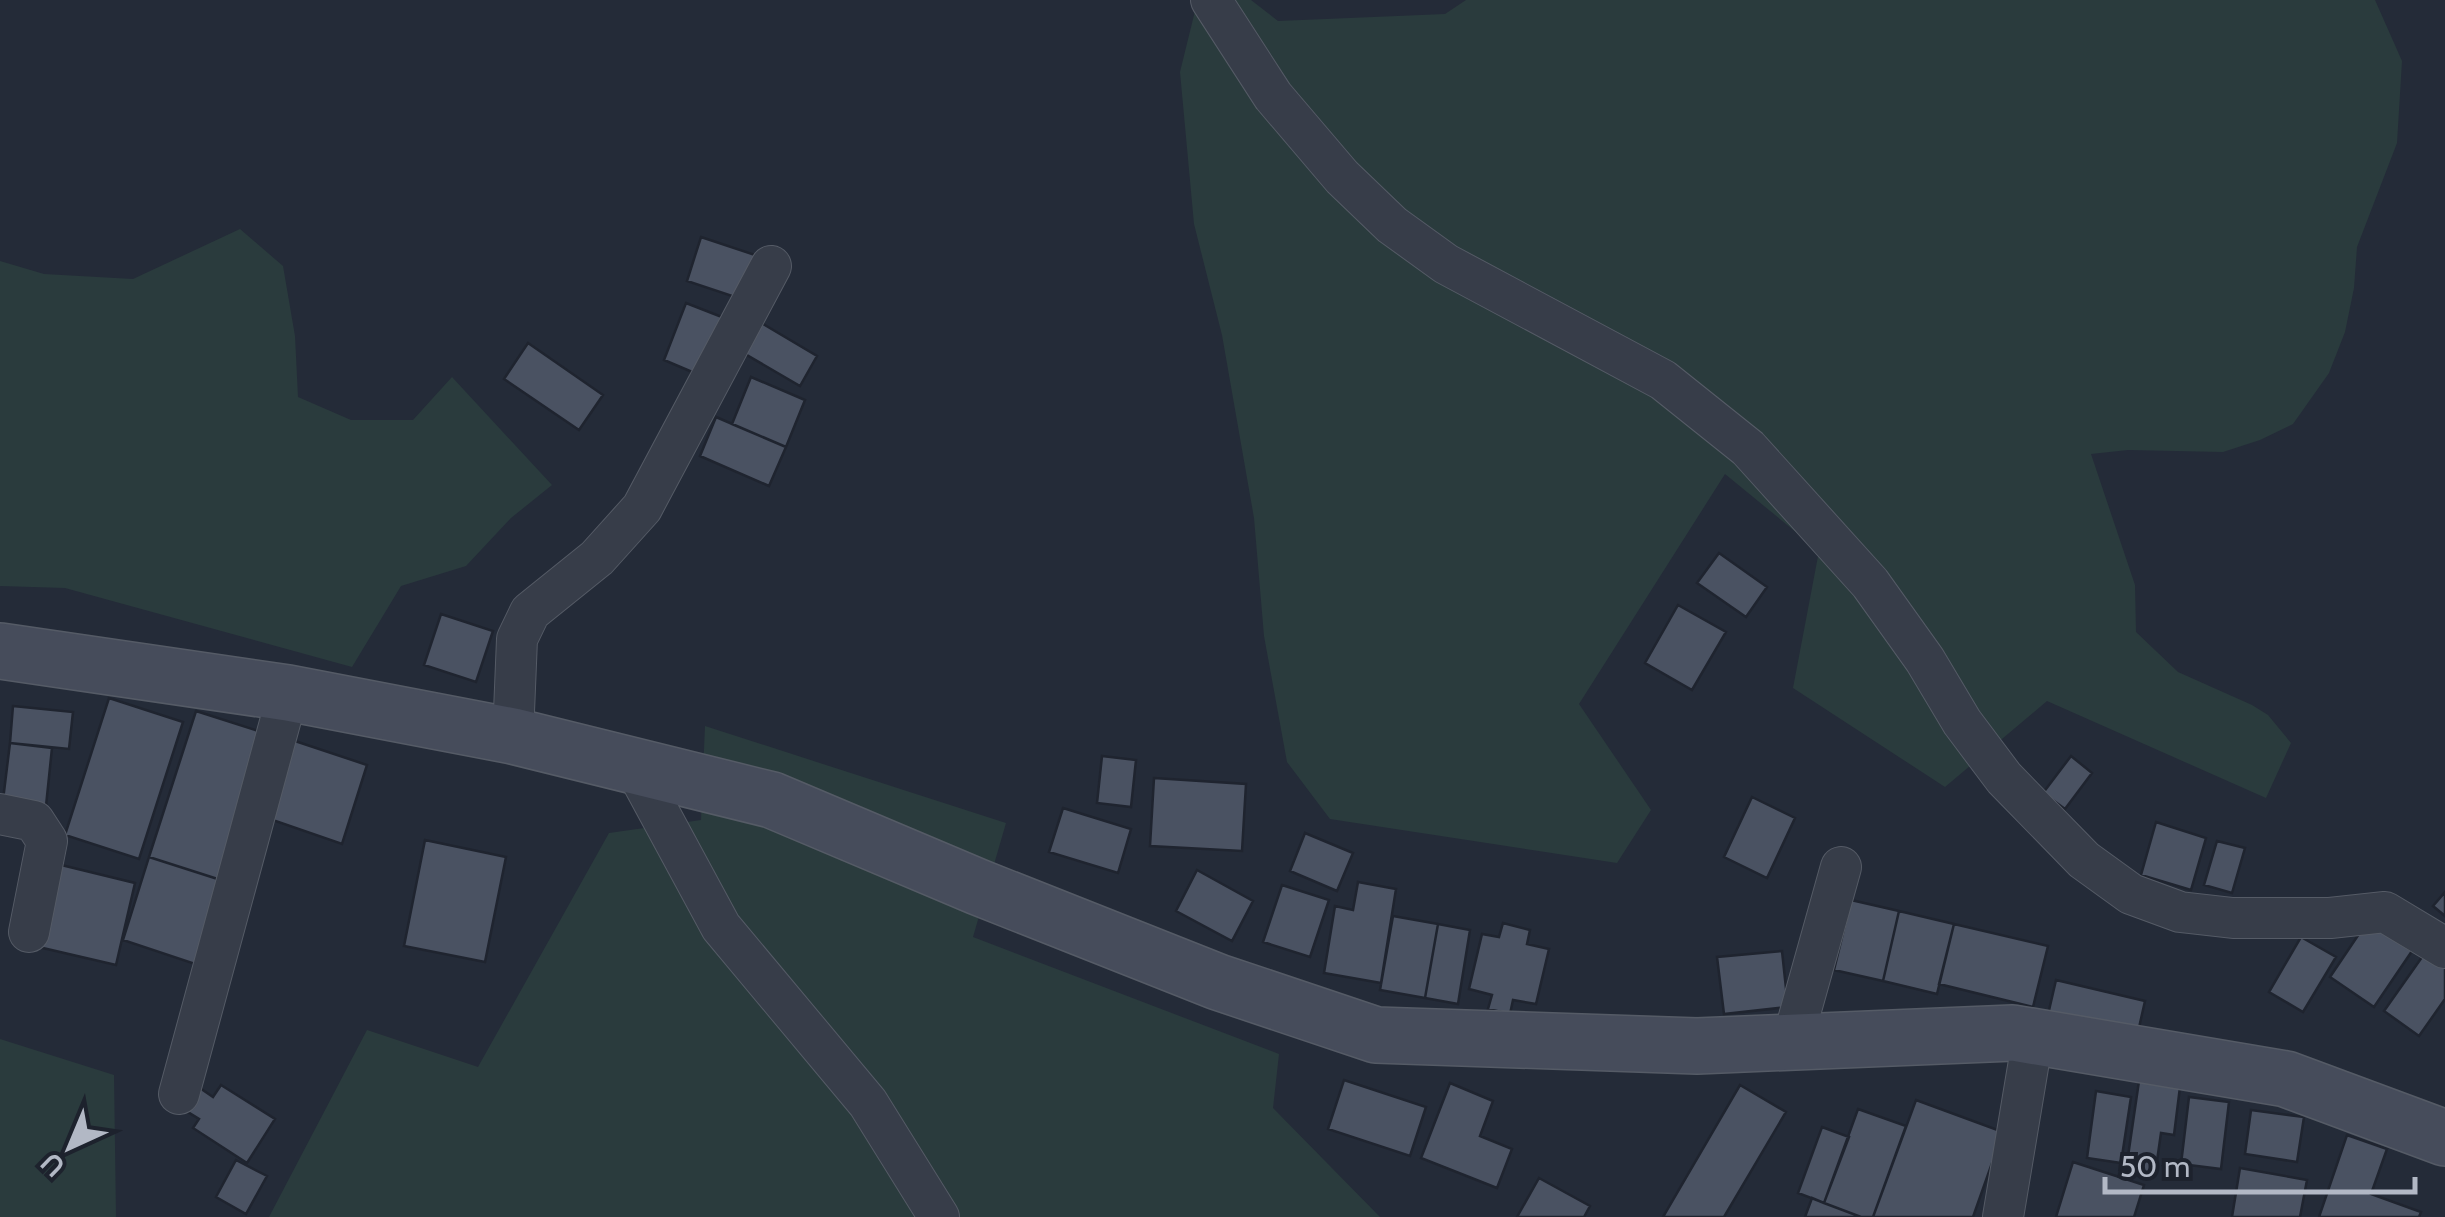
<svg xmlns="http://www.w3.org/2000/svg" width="2445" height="1217" viewBox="0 0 2445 1217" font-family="Cabin,sans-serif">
<rect width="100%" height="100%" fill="#242b38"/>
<path fill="#2a3b3d" d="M 1231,0 L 1251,0 L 1278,21 L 1445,14 L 1466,0 L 2375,0 L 2402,61 L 2397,143 L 2357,247 L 2354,288 L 2345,332 L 2329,373 L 2293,424 L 2260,440 L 2223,452 L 2128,450 L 2091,454 L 2135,585 L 2136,632 L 2178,672 L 2252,705 L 2268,715 L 2291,743 L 2266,798 L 2047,701 L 1945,787 L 1793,688 L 1819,551 L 1725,474 L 1579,704 L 1651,810 L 1617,863 L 1330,819 L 1287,762 L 1264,636 L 1254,518 L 1222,335 L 1194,224 L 1180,72 L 1195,11 Z
M 240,229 L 283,266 L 295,336 L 298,397 L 351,420 L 413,420 L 452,377 L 552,485 L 511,518 L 466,566 L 401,586 L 352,667 L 65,588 L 0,586 L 0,261 L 44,274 L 133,279 Z
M 705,726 L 1006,823 L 973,937 L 1279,1054 L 1273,1108 L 1380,1217 L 269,1217 L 367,1030 L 478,1067 L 609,833 L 701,820 Z
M 0,1039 L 114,1075 L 116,1217 L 0,1217 Z"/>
<path fill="#4a5262" stroke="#1f242f" stroke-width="2.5" d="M 701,237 L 758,256 L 744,300 L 687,281 Z
M 686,303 L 727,319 L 704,377 L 664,360 Z
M 758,321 L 817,356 L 800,386 L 740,351 Z
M 528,343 L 603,395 L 579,430 L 504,379 Z
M 751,377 L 805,400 L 786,447 L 732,424 Z
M 716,417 L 786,447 L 769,486 L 700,456 Z
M 1719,553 L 1767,587 L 1746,617 L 1697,583 Z
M 1678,605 L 1726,632 L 1692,690 L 1645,663 Z
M 441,614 L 493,631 L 476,682 L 424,665 Z
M 109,698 L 183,722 L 139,859 L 65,835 Z
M 13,706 L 73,712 L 69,749 L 10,743 Z
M 196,711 L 274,736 L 227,882 L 149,857 Z
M 286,738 L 367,765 L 342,844 L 261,816 Z
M 10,743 L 52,748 L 46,806 L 3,800 Z
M 1102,756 L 1136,760 L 1131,807 L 1097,803 Z
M 2071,756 L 2092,773 L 2065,809 L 2043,793 Z
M 1154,778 L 1246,784 L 1242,851 L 1150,846 Z
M 1752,797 L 1795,818 L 1767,878 L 1724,857 Z
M 1063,808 L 1131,829 L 1118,873 L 1049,852 Z
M 2156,822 L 2206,838 L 2191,890 L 2141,875 Z
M 1305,833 L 1353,853 L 1337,891 L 1290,871 Z
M 425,840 L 506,857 L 485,962 L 404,946 Z
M 2217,841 L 2245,848 L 2232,893 L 2204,885 Z
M 149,857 L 227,882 L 201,966 L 123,940 Z
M 49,862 L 135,883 L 116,965 L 30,945 Z
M 1197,870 L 1253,901 L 1232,941 L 1176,911 Z
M 1358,882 L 1396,889 L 1381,983 L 1324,973 L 1335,906 L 1353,910 Z
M 1282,885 L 1329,900 L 1310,957 L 1263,942 Z
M 2445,892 L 2445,916 L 2433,906 Z
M 1851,900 L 1899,911 L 1883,981 L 1834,970 Z
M 1899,911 L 1954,924 L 1937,994 L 1883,981 Z
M 1393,916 L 1438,924 L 1425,998 L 1380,990 Z
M 2367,922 L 2412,951 L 2374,1007 L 2330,977 Z
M 1503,923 L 1530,930 L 1527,944 L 1549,949 L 1536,1004 L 1513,1000 L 1510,1014 L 1488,1009 L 1492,995 L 1469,989 L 1482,934 L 1499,937 Z
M 1438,924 L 1470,930 L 1458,1004 L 1425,998 Z
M 1954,924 L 2048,946 L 2033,1007 L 1939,984 Z
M 2301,937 L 2336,957 L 2303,1012 L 2269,992 Z
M 2427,950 L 2445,962 L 2445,999 L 2419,1036 L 2384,1011 Z
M 1782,951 L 1788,1007 L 1724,1014 L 1717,957 Z
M 2056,980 L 2145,1001 L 2136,1041 L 2047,1019 Z
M 1344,1080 L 1426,1107 L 1410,1156 L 1328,1129 Z
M 2139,1081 L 2180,1087 L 2174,1135 L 2161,1133 L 2155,1175 L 2126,1170 Z
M 1450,1083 L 1493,1101 L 1480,1136 L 1512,1149 L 1497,1188 L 1421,1158 Z
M 221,1085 L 275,1119 L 247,1163 L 193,1128 L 199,1119 L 183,1109 L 197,1086 L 213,1097 Z
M 1740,1085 L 1786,1112 L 1724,1217 L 1663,1217 Z
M 2096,1091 L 2131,1097 L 2121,1163 L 2087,1158 Z
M 2189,1097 L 2229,1102 L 2221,1169 L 2181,1164 Z
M 1916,1100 L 2003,1132 L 1973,1217 L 1873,1217 Z
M 1858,1109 L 1906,1126 L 1873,1217 L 1861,1217 L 1824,1203 Z
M 2251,1110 L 2304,1117 L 2297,1162 L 2245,1154 Z
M 1822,1127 L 1849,1137 L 1824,1203 L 1798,1193 Z
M 2347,1135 L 2387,1149 L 2371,1194 L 2421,1212 L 2419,1217 L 2319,1217 Z
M 236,1160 L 267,1176 L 246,1214 L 216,1197 Z
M 2073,1162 L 2144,1185 L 2134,1217 L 2056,1217 Z
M 2240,1168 L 2307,1180 L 2300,1217 L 2232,1217 Z
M 1539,1178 L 1590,1206 L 1584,1217 L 1517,1217 Z
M 1812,1198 L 1824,1203 L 1861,1217 L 1805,1217 Z"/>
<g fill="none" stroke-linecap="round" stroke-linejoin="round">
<defs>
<path id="street" d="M 1211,0 L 1273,96 L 1342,177 L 1392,225 L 1446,264 L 1663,380 L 1748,448 L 1870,583 L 1925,660 L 1962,722 L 2004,778 L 2084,860 L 2131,894 L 2180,912 L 2233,918 L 2330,918 L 2385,912 L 2445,948
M 513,736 L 517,639 L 530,612 L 597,558 L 642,508 L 771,266
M 635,768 L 721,927 L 868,1103 L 939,1217
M 0,814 L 34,821 L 47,841 L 29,932
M 1792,1042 L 1841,867
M 179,1094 L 288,693
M 2003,1217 L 2033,1037"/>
<path id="secondary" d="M 0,651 L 288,693 L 513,736 L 772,800 L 978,887 L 1218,982 L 1376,1035 L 1697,1046 L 2013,1033 L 2286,1079 L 2445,1138"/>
</defs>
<use href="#street" stroke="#555b66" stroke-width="42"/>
<use href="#secondary" stroke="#555b66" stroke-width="58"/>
<use href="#street" stroke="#373d49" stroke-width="40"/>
<use href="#secondary" stroke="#464c5b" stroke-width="55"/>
</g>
<g transform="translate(70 1147) rotate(224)" stroke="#1d222d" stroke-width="8" paint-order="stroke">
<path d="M0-8L18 38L0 25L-18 38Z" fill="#b2b8c5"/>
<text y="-15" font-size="28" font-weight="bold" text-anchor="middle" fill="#b2b8c5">U</text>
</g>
<path d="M2105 1177v15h310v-15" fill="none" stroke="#b2b8c5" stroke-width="5"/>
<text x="2120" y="1177" font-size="30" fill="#b2b8c5" stroke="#1d222d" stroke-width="8" paint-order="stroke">50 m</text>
</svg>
